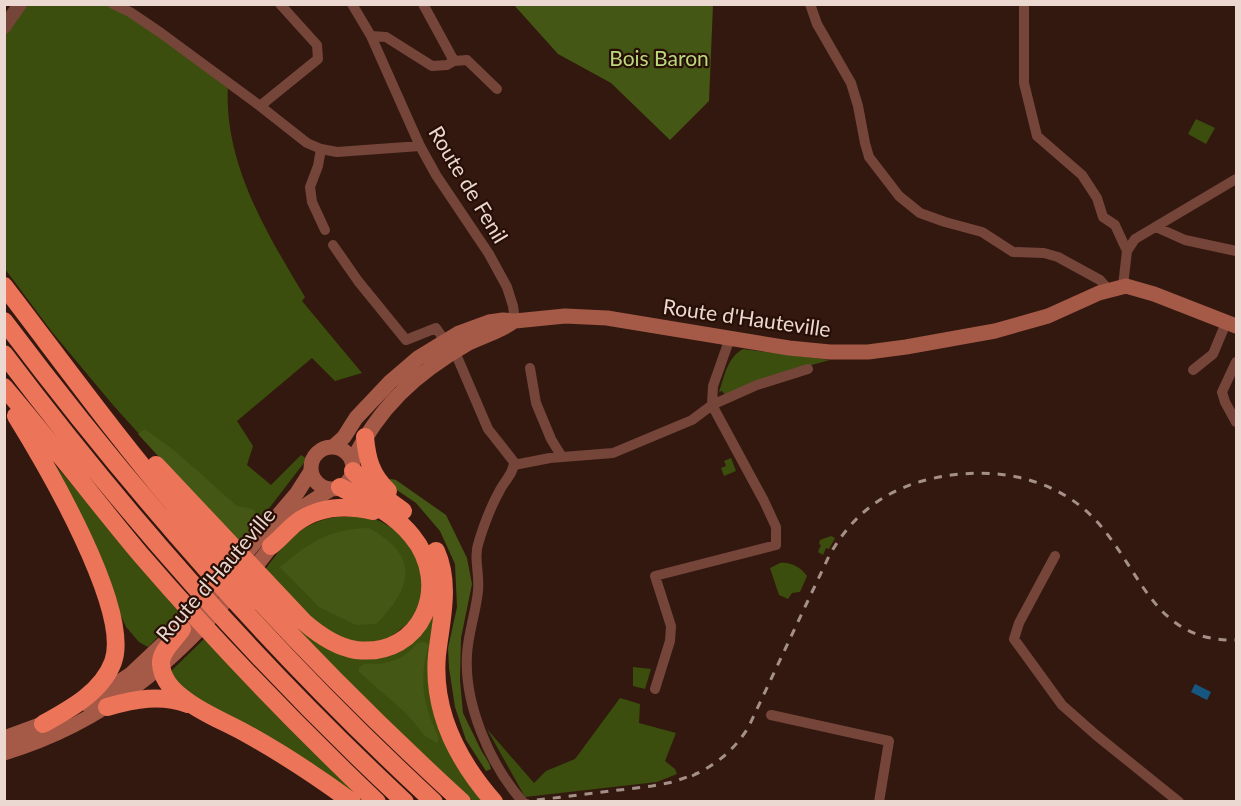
<svg xmlns="http://www.w3.org/2000/svg" width="1241" height="806" viewBox="0 0 1241 806" font-family="Lato,sans-serif">
<rect width="100%" height="100%" fill="#32180f"/>
<path fill="#3c4e0d" d="M 20,5 L 113,5 L 228,83 C 223,162 266,232 305,297 L 302,301 L 362,373 L 335,381 L 312,358 L 237,421 L 253,446 L 247,465 L 271,485 L 301,455 L 307,459 L 240,546 L 113,405 L 52,332 L 5,269 L 5,27 Z
M 1196,119 L 1215,128 L 1206,144 L 1188,134 Z
M 743,349 L 830,360 L 808,366 L 726,396 L 722,391 L 719,392 C 725,375 727,358 743,349 Z
M 49,458 L 182,612 L 148,647 L 139,642 L 126,627 Z
M 731,458 L 736,471 L 724,476 L 721,468 L 726,466 L 724,461 Z
M 359,515 L 380,521 L 399,532 L 423,568 L 423,595 L 412,620 L 391,637 L 378,642 L 363,643 L 346,641 L 313,622 L 264,571 C 283,546 296,526 330,518 C 339,516 349,518 359,515 Z
M 831,536 L 835,538 L 829,549 L 826,548 L 823,555 L 818,552 L 821,545 L 819,544 L 820,540 Z
M 780,563 C 791,562 800,567 807,576 L 800,592 L 792,593 L 788,599 L 779,595 L 770,568 Z
M 436,593 L 432,674 L 488,801 L 473,801 L 455,786 L 318,652 L 274,604 L 285,609 L 297,622 L 380,654 Z
M 206,637 L 368,801 L 359,801 L 190,698 L 169,673 Z
M 633,667 L 651,669 L 645,689 L 633,686 Z
M 620,698 L 640,704 L 639,723 L 676,733 L 665,761 L 675,769 L 677,774 L 657,782 L 525,797 L 487,729 L 534,783 L 546,771 L 575,759 Z"/>
<path fill="#445714" d="M 514,5 L 713,5 L 709,101 L 670,140 L 611,83 L 558,54 Z
M 145,429 L 175,451 L 237,506 L 252,509 L 263,517 L 240,546 L 138,434 Z
M 391,479 L 396,480 L 446,515 L 467,558 L 472,584 L 461,638 L 460,680 L 463,713 L 481,750 L 489,763 L 491,769 L 486,771 L 466,740 L 455,707 L 449,668 L 448,648 L 457,607 L 455,564 L 440,531 L 416,503 L 391,486 L 387,480 Z
M 369,528 C 420,556 413,587 376,624 L 356,625 L 319,607 L 280,567 C 310,542 329,529 369,528 Z
M 424,642 L 429,645 C 418,680 423,705 439,738 L 437,743 L 425,736 L 407,714 L 359,672 L 359,667 C 365,662 371,664 378,664 C 393,663 409,655 417,643 Z"/>
<path fill="#165781" d="M 1195,684 L 1211,692 L 1207,700 L 1191,692 Z"/>
<g fill="none" stroke-linecap="round" stroke-linejoin="round">
<path stroke="#75453a" stroke-width="10" d="M 113,4 L 130,12 L 161,33 L 260,106 L 307,143 L 321,149 L 337,152 L 420,146
M 352,4 L 371,36 L 420,146 L 436,175 L 489,254 L 507,287 L 513,306 L 515,321
M 423,4 L 454,61
M 810,4 L 817,24 L 851,83 L 858,106 L 865,143 L 869,157 L 899,196 L 920,213 L 945,222 L 982,232 L 1013,252 L 1044,253 L 1058,257 L 1100,280 L 1109,290
M 1024,4 L 1024,83 L 1037,136 L 1082,175 L 1097,198 L 1103,217 L 1115,225 L 1127,251
M 371,36 L 386,37 L 432,66 L 447,65 L 454,61 L 467,60 L 497,89
M 260,106 L 318,59 L 317,45 L 280,4
M 321,149 L 318,166 L 310,187 L 312,202 L 325,230
M 1156,227 L 1185,240 L 1236,251
M 333,245 L 358,281 L 406,340 L 436,328 L 445,341
M 1123,286 L 1127,251 L 1135,239 L 1236,179
M 455,352 L 488,429 L 514,462 C 514,473 505,480 500,490 C 492,504 484,525 479,541 C 473,557 480,574 478,591 C 476,612 468,633 467,655 C 464,704 490,765 523,802
M 1236,362 L 1222,392 L 1225,402 L 1236,422
M 530,368 L 536,403 L 551,439 L 562,457
M 1193,370 L 1213,354 L 1226,323
M 514,465 L 550,458 L 613,453 L 692,420 L 712,405 L 757,385 L 808,369
M 1055,556 L 1019,623 L 1014,639 L 1062,705 L 1096,735 L 1179,802
M 655,689 L 670,641 L 671,626 L 655,576 L 776,545 L 776,527 L 764,501 L 712,405 L 713,386 L 730,338
M 771,715 L 889,741 L 879,802"/>
<path stroke="#75453a" stroke-width="14" d="M 4,27 L 20,4"/>
<path stroke="#a55947" stroke-width="15" d="M311 468a21 21 0 1 1 42 0a21 21 0 1 1-42 0Z
M 333,447 L 344,437 L 356,418 L 390,382 L 418,358 L 459,333 L 489,322 L 503,320 L 515,321 L 565,316 L 607,318 L 789,348 L 830,352 L 868,352 L 906,347 L 995,331 L 1048,316 L 1099,293 L 1126,286 L 1154,294 L 1236,326
M 352,462 C 379,407 415,374 467,344 C 482,336 499,332 513,322
M 186,624 L 297,493 L 311,471
M 86,704 L 131,674 L 168,639
M 4,738 L 53,720
M 4,753 C 105,723 175,662 241,583 C 251,572 261,560 270,548 C 278,537 283,525 294,515 C 305,504 318,498 331,489"/>
<path stroke="#eb7459" stroke-width="18" d="M 4,286 C 63,363 120,442 183,515 C 270,617 364,712 462,802
M 4,321 C 134,494 275,655 434,802
M 4,354 C 125,514 258,665 405,802
M 4,387 C 51,442 94,499 140,554 C 215,641 294,723 377,802
M 16,416 C 45,463 132,610 113,662 C 102,692 70,709 43,724
M 365,437 C 367,459 371,475 388,491
M 156,465 L 304,622 C 319,635 336,647 356,650 C 423,658 452,584 412,536 C 394,513 365,500 340,487
M 353,471 L 366,484 L 403,511
M 271,546 C 280,539 287,530 296,523 C 318,506 347,505 373,511
M 436,551 C 451,584 441,620 437,655 C 432,711 458,761 494,802
M 182,629 C 175,640 160,651 161,664 C 162,678 172,690 183,698 C 201,713 226,722 247,734 C 283,754 318,777 352,802
M 107,707 C 135,699 161,694 188,704"/>
<path stroke="#a59089" stroke-width="3" stroke-dasharray="8 8" stroke-linecap="butt" d="M 692,776 C 716,765 734,750 748,728 L 829,556 C 852,515 884,490 930,479 C 994,464 1063,477 1104,530 C 1144,580 1159,642 1236,640
M 521,802 L 652,786 L 673,782 L 698,773"/>
</g>
<g text-anchor="middle" dominant-baseline="central" stroke-width="4.5" stroke-linejoin="round" paint-order="stroke">
<g font-size="21" fill="#b9d97c" stroke="#280f06">
<text x="659" y="57">Bois Baron</text>
</g>
<g font-size="21" fill="#ead8d1" stroke="#280f06">
<text transform="translate(469 184) rotate(59)">Route de Fenil</text>
<text transform="translate(747 317) rotate(8)">Route d'Hauteville</text>
<text transform="translate(215 574) rotate(-49)">Route d'Hauteville</text>
</g>
</g>
<rect width="1241" height="806" fill="none" stroke="#ead8d1" stroke-width="12"/>
</svg>
